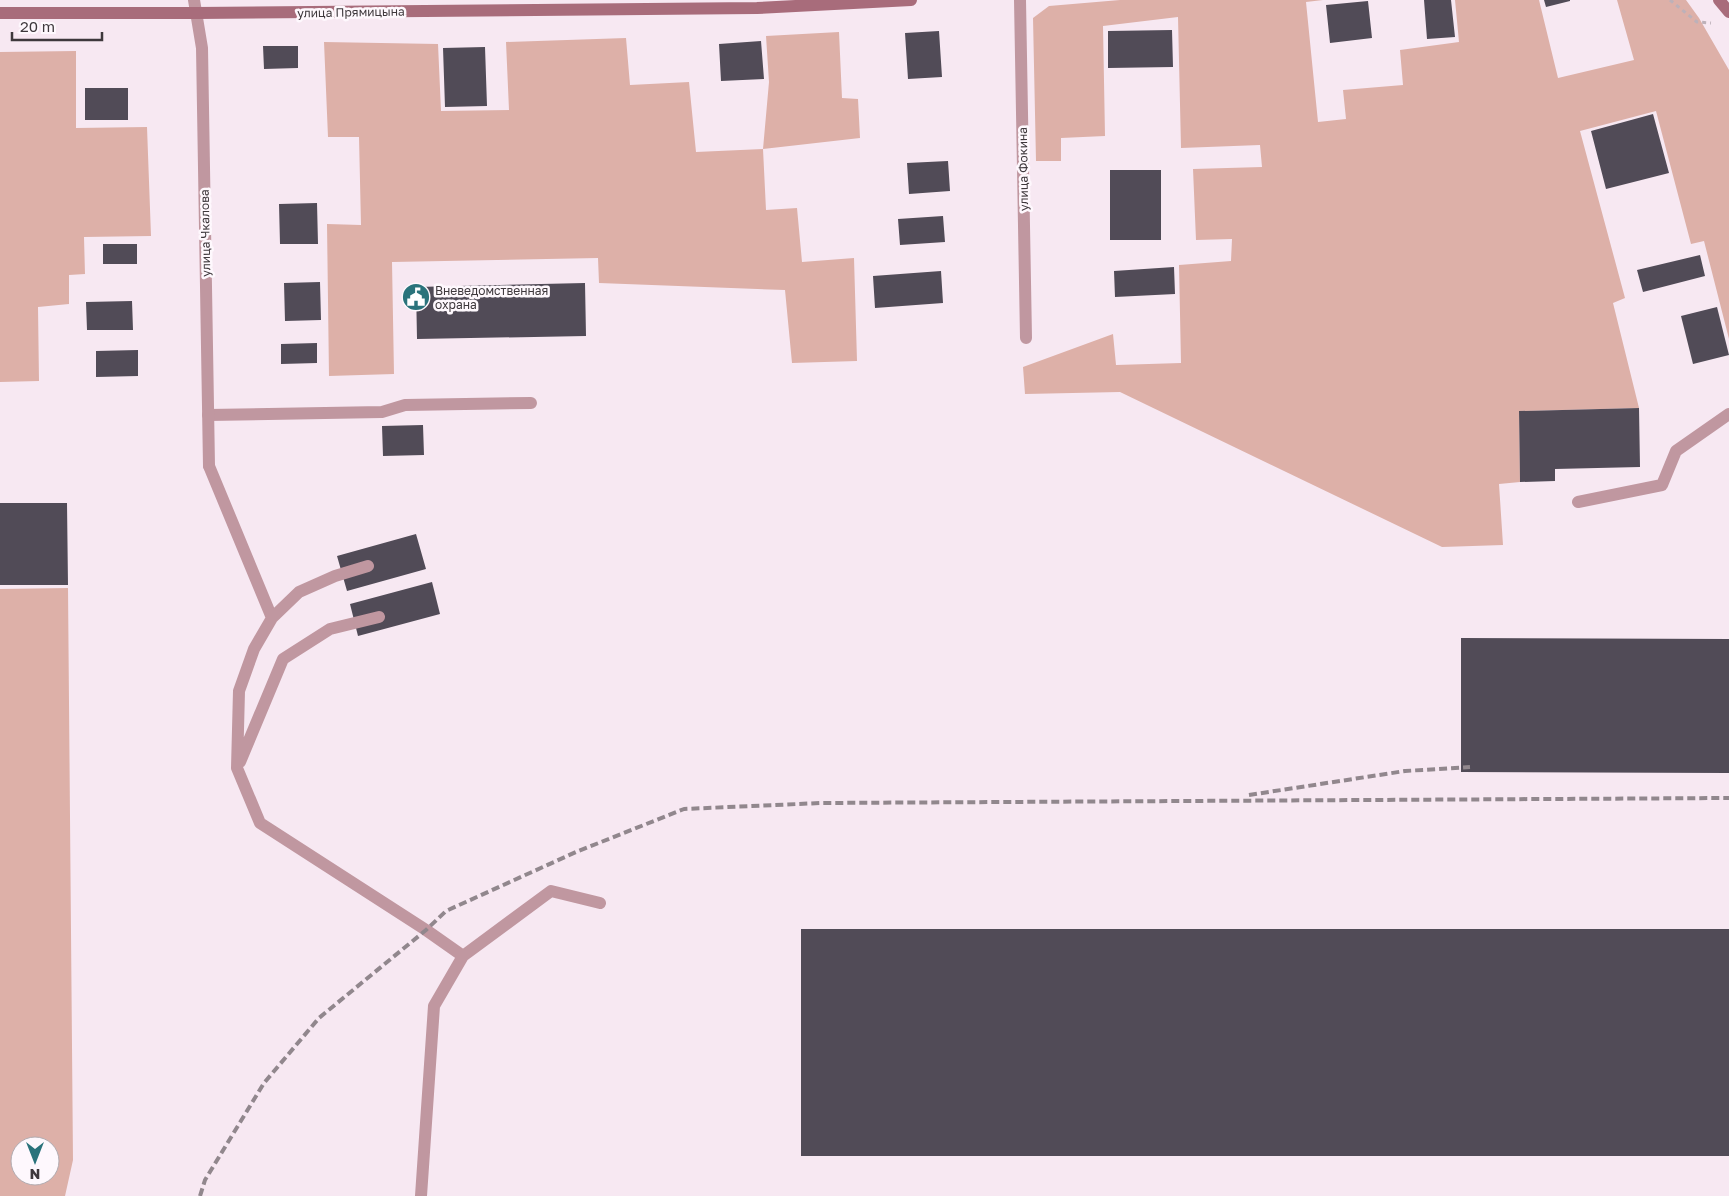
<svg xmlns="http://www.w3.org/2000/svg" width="1729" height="1196" viewBox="0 0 1729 1196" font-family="'Golos Text',sans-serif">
<rect width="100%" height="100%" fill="#f7e8f2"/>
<path fill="#ddb0a8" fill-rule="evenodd" d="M 1120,0 L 1323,0 L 1306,2 L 1318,122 L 1346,119 L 1343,90 L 1403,85 L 1400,50 L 1459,42 L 1455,0 L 1539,0 L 1558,78 L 1634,60 L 1617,0 L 1686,0 L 1699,18 L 1729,70 L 1729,339 L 1704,241 L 1691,244 L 1656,111 L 1580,131 L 1625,298 L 1613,303 L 1639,408 L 1519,411 L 1520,482 L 1499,484 L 1503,545 L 1442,547 L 1120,392 L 1025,394 L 1023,367 L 1113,334 L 1116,365 L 1181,363 L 1179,265 L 1231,261 L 1232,239 L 1196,240 L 1193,169 L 1262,167 L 1260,145 L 1181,148 L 1178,17 L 1103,26 L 1105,136 L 1061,138 L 1061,161 L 1036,161 L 1033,18 L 1049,6 Z
M 839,32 L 842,98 L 858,99 L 860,138 L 763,149 L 766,210 L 797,208 L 802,262 L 854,258 L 857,361 L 792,363 L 785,290 L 599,283 L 598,258 L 392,262 L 394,374 L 329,376 L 327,224 L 361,225 L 359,137 L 328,137 L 324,42 L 438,44 L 441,111 L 509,110 L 506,42 L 626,38 L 630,85 L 689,82 L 696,152 L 763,149 L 769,82 L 766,36 Z
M 76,51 L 76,128 L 147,127 L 151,236 L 84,237 L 85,274 L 69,275 L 69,304 L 38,307 L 39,381 L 0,382 L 0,52 Z
M 68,588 L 73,1160 L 65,1196 L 0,1196 L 0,589 ZM 20,1146 L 50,1146 L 50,1176 L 20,1176 Z"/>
<path fill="#514b57" d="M 1424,0 L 1451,0 L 1455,37 L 1427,39 Z
M 1544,0 L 1570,0 L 1570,1 L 1546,7 Z
M 1368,1 L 1372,38 L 1330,43 L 1326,5 Z
M 1172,30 L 1173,67 L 1108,68 L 1108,31 Z
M 939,31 L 942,77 L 908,79 L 905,33 Z
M 761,41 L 764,79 L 721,81 L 719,44 Z
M 263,46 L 298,46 L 298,68 L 264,69 Z
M 485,47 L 487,106 L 445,107 L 443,48 Z
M 85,88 L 128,88 L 128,120 L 85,120 Z
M 1653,114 L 1669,173 L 1606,189 L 1591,131 Z
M 948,161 L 950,191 L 909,194 L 907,163 Z
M 1110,170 L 1161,170 L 1161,240 L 1110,240 Z
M 317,203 L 318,244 L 280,244 L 279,204 Z
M 943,216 L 945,242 L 900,245 L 898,219 Z
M 103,244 L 137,244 L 137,264 L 103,264 Z
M 1700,255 L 1705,276 L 1643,292 L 1637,270 Z
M 1174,267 L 1175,294 L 1115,297 L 1114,271 Z
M 941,271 L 943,303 L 875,308 L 873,276 Z
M 320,282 L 321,320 L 285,321 L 284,283 Z
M 585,283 L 586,336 L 417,339 L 416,287 Z
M 132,301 L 133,330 L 87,330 L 86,302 Z
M 1717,307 L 1729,355 L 1693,364 L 1681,316 Z
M 317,343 L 317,363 L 281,364 L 281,344 Z
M 138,350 L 138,376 L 96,377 L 96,351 Z
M 1639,408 L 1640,467 L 1555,469 L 1555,481 L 1520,482 L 1519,411 Z
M 423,425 L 424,455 L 383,456 L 382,426 Z
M 0,503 L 67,503 L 68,585 L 0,585 Z
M 416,534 L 426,569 L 347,591 L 337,556 Z
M 432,582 L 440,614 L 358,636 L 350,604 Z
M 1461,638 L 1729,639 L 1729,773 L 1461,772 Z
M 801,929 L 1729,929 L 1729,1156 L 801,1156 Z"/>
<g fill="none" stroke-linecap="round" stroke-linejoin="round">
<path stroke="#bdb1b9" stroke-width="3" stroke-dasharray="4 4" stroke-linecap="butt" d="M 1670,0 L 1697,22 L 1711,23"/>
<path stroke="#c097a0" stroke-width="12" d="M 208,415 L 382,412 L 405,405 L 531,403
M 209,466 L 272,618
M 1578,502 L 1662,485 L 1676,451 L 1729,414
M 368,566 L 335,576 L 299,592 L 272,618 L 254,649 L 239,691 L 237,768 L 260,823 L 426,930 L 463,956
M 240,762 L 283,659 L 330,629 L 379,617
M 421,1196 L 434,1006 L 463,956 L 551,891 L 600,903"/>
<path stroke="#c097a0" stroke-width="12" d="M 194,0 L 202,48 L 209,466
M 1020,0 L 1026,338"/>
<path stroke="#a86c7b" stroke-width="12" d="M 1719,0 L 1729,12
M 0,13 L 196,13 L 757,8 L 911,0"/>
<path stroke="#91878d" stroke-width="4" stroke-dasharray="8 4" stroke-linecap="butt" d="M 1249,795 L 1405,771 L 1470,767
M 200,1196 L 205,1180 L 264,1083 L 319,1018 L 426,930 L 446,911 L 576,852 L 684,809 L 821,803 L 1729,798"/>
</g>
<defs>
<symbol id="civic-disc" viewBox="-11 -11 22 22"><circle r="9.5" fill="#2a737b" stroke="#fef8fd"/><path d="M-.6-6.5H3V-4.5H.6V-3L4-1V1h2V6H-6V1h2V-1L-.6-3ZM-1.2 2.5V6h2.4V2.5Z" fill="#fff"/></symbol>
</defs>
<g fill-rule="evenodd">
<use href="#civic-disc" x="400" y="281" width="32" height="32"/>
</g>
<g text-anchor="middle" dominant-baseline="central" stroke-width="5" stroke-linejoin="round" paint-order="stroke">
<g font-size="12" fill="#3e383c" stroke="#fef8fd">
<text transform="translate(351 12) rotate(-1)">улица Прямицына</text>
<text transform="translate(1023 169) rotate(-91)">улица Фокина</text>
<text transform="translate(205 233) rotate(-91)">улица Чкалова</text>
</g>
<g font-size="12" fill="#3e383c" stroke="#fef8fd" text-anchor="start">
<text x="435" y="290">Вневедомственная<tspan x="435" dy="14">охрана</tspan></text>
</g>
</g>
<g transform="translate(35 1161) rotate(180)"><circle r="24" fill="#fef8fd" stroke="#b1abb0"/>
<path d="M0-4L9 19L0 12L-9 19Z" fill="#2a737b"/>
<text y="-8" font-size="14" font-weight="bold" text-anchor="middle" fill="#3e383c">N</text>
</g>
<path d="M12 32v8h90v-8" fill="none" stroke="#3e383c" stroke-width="2.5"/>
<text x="20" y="32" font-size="15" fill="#3e383c" stroke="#fef8fd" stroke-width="4" paint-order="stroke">20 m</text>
</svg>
